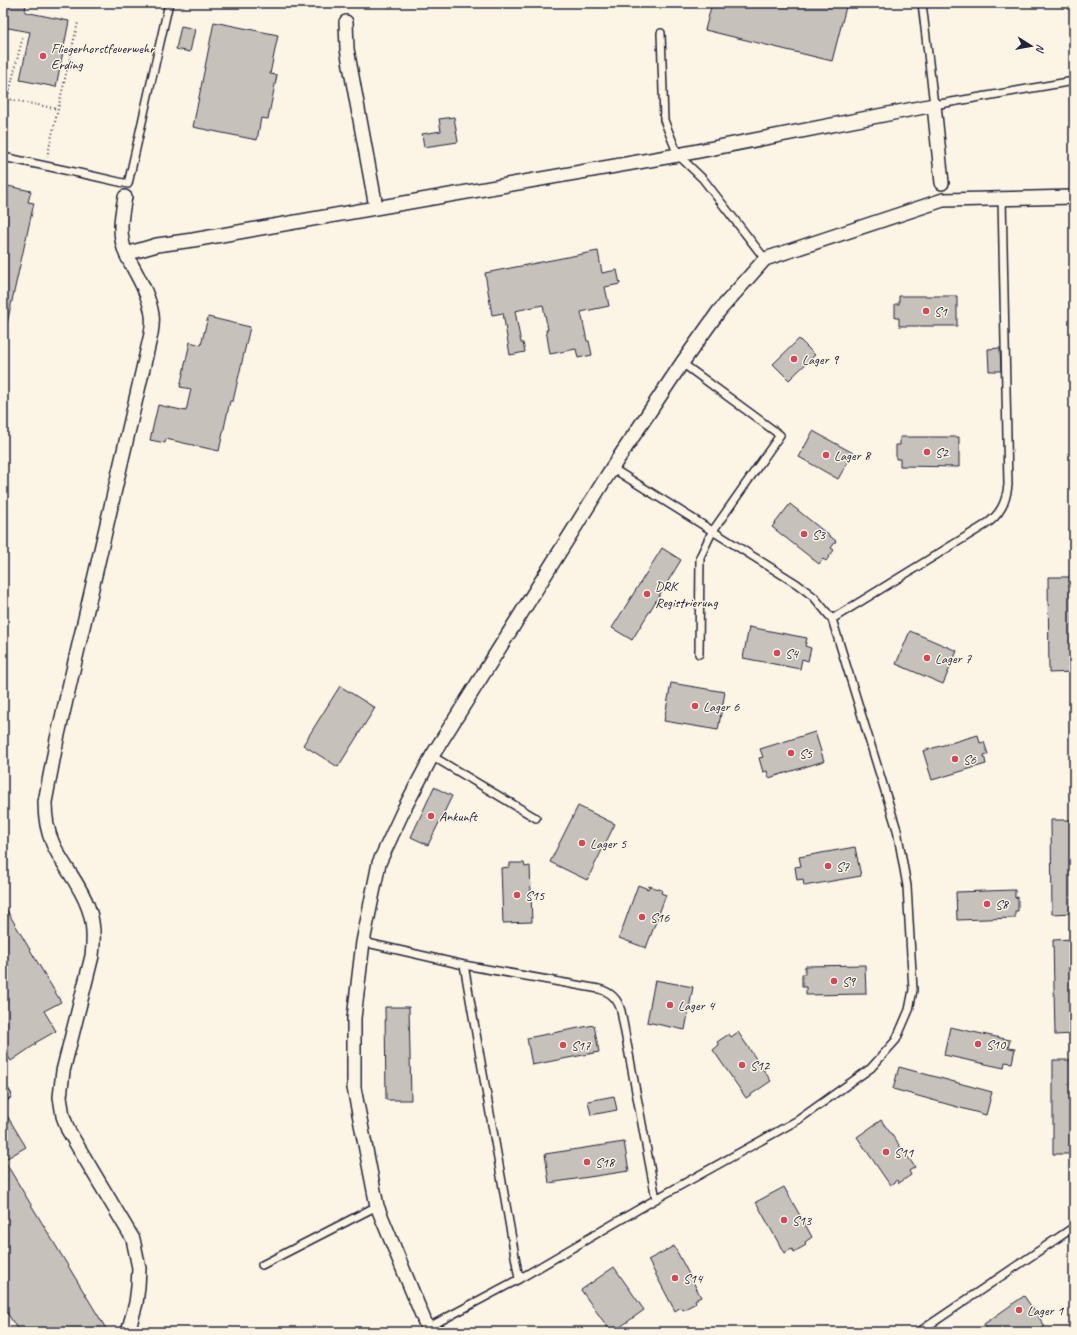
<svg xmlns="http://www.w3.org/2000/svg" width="1077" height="1335" viewBox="0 0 1077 1335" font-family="Caveat,sans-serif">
<rect width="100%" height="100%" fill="#fcf5e5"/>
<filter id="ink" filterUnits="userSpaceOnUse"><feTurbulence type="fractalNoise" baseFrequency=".025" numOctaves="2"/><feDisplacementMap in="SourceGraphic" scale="8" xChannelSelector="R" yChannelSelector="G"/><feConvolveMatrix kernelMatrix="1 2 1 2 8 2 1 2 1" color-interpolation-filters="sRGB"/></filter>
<g filter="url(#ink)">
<path fill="#c6c1bb" stroke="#22223b" d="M 3,3 L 26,3 L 25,12 L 69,21 L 56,87 L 20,80 L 30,32 L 3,27 Z
M 712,3 L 847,3 L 832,61 L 705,30 Z
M 214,22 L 278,35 L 270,74 L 277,75 L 268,119 L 261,118 L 257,140 L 193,127 Z
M 181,26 L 195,29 L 190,52 L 176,49 Z
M 454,117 L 458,142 L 424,147 L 422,134 L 441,131 L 439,119 Z
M 3,185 L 31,191 L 28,202 L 34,203 L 7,323 L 3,323 Z
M 598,251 L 602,273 L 617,270 L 620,284 L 605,287 L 609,306 L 581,312 L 587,341 L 589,341 L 592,355 L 578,358 L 576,349 L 550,354 L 546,330 L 548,330 L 543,305 L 515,311 L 521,343 L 523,343 L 525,352 L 510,355 L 503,313 L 492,315 L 485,273 Z
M 899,296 L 957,296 L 957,326 L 899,326 L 899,318 L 895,318 L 895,304 L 899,304 Z
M 208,317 L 250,327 L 233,401 L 230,401 L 219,451 L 166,439 L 165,443 L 150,440 L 158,405 L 186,411 L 191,389 L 180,387 L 190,342 L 201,345 Z
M 799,339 L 815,355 L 789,380 L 773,364 Z
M 1000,348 L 1001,371 L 989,371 L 988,349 Z
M 813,431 L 853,453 L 838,479 L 799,457 Z
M 900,437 L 959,437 L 959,467 L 900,466 L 900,459 L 896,459 L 896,445 L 900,445 Z
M 790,504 L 836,541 L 831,548 L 834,550 L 826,561 L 823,559 L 819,564 L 772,527 Z
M 662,548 L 681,560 L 632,640 L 612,628 Z
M 1048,577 L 1074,577 L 1074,672 L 1049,673 Z
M 749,627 L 807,638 L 805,646 L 811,648 L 808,661 L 802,659 L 800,669 L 743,658 Z
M 910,631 L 957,651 L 943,684 L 896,664 Z
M 671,683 L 725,692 L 718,730 L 664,721 Z
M 340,686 L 375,708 L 338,767 L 303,745 Z
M 815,732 L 824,761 L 769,778 L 767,771 L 763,772 L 759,758 L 763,757 L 760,749 Z
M 978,735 L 980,743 L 984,742 L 988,754 L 984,755 L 986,764 L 932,780 L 923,751 Z
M 434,787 L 452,796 L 428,845 L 411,837 Z
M 578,806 L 615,824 L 587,880 L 550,862 Z
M 1051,820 L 1074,820 L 1074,913 L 1052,914 Z
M 855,847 L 861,876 L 804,886 L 803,879 L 797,880 L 795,867 L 801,866 L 799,857 Z
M 510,863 L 524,863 L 525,867 L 530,866 L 532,922 L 503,923 L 501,868 L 510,867 Z
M 638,885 L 648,889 L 649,886 L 662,890 L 661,893 L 666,895 L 646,948 L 619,938 Z
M 1015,890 L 1015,898 L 1018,897 L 1018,911 L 1015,911 L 1015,918 L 957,920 L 956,892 Z
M 3,904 L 61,1002 L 44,1011 L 56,1031 L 35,1043 L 36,1044 L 11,1061 L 3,1049 Z
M 1074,939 L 1074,1034 L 1055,1035 L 1053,940 Z
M 865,965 L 866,994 L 806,995 L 806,987 L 802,987 L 802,974 L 805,974 L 805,966 Z
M 655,980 L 693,987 L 685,1030 L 647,1022 Z
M 385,1007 L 409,1007 L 411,1100 L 386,1100 Z
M 594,1025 L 599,1052 L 532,1065 L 527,1038 Z
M 950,1027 L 1010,1040 L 1008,1048 L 1015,1049 L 1012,1063 L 1005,1062 L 1004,1068 L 944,1055 Z
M 738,1032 L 771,1081 L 746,1098 L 713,1050 L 719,1045 L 717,1042 L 729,1034 L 731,1037 Z
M 1053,1060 L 1074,1060 L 1074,1154 L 1053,1154 Z
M 899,1067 L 992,1092 L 986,1115 L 893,1089 Z
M 614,1096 L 617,1110 L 591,1115 L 588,1101 Z
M 3,1109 L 26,1147 L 4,1160 L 108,1332 L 19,1332 L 3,1306 Z
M 881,1120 L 915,1167 L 909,1171 L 911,1175 L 899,1183 L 897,1180 L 890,1185 L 857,1137 Z
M 624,1142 L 629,1171 L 549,1183 L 545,1154 Z
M 784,1187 L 812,1237 L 805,1242 L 806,1245 L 794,1252 L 792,1249 L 784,1253 L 756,1202 Z
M 674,1246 L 701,1297 L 695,1300 L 696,1303 L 683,1310 L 681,1307 L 675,1311 L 648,1260 Z
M 614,1267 L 644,1310 L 613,1332 L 611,1332 L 581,1290 Z
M 1024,1296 L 1045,1326 L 1037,1332 L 989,1332 L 984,1324 Z"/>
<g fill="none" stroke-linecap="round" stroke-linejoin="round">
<defs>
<path id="lane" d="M 922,3 L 934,105 L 1074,81
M 661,33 L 664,120 L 678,155 L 703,179 L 765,259
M 3,157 L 93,176 L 128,184 L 169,3
M 682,363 L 780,435 L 712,532 L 700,557 L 699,654
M 612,468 L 797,584 L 814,597 L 832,619 L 985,525 C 1000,515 1006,503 1008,485 L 1002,198
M 432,756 L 536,818
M 363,942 L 464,965 L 599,989 C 611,992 618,999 621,1011 L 656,1199
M 464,965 L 519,1279
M 3,1089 L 7,1095 L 3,1098
M 262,1265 L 377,1206
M 427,1328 L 519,1279 L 656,1199 L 798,1120 L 871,1068 L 896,1040 L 909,1010 L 913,990 L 907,886 L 897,830 L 832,619
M 3,1331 L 4,1332
M 919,1332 L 1074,1227"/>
<path id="street" d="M 346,22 L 347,49 L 376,207
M 125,197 C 121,217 118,234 126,254
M 128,1332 L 136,1303 L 138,1287 L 139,1268 L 133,1239 L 68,1130 L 63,1116 L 60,1097 L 63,1071 L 92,956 C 94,940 94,922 88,907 C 80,884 63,866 53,844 C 47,831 45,816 45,802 L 57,739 L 151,334 C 152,328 153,321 152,315 C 149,293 136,274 126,254 L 157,245 L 193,240 L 678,155 L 934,105 L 942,183
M 429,1332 L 377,1206 L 354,1088 L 354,1018 L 363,942 L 379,863 L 404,809 L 432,756 L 612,468 L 682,363 L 719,311 L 765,259 L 943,200 L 1074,197"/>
</defs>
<use href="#lane" stroke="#22223b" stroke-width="10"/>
<use href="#street" stroke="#22223b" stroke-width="16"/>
<path stroke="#22223b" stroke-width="2" stroke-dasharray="1 3" stroke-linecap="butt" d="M 3,98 L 58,109
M 3,117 L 23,36
M 47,157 L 78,22"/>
<use href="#lane" stroke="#fcf5e5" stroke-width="7"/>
<use href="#street" stroke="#fcf5e5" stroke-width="13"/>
</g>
</g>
<g fill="#d1495b" stroke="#fcf5e5" stroke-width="1.5">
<circle cx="43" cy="56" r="4"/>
<circle cx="926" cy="311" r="4"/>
<circle cx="794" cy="359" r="4"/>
<circle cx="927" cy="452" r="4"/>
<circle cx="826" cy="455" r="4"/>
<circle cx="804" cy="534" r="4"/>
<circle cx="647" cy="594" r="4"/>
<circle cx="777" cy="653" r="4"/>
<circle cx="927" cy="658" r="4"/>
<circle cx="695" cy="706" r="4"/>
<circle cx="791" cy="753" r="4"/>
<circle cx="955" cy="759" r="4"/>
<circle cx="431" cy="816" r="4"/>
<circle cx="582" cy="843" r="4"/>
<circle cx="828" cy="866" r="4"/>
<circle cx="517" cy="895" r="4"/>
<circle cx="987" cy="904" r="4"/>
<circle cx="642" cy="917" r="4"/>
<circle cx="834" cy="981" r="4"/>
<circle cx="670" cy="1005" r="4"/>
<circle cx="978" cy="1044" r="4"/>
<circle cx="563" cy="1045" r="4"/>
<circle cx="742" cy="1065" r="4"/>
<circle cx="886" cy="1152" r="4"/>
<circle cx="587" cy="1162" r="4"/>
<circle cx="784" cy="1220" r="4"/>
<circle cx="675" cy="1278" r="4"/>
<circle cx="1019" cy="1310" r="4"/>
</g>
<g text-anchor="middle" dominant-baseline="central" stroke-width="3" stroke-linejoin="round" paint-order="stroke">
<g font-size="14" fill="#22223b" stroke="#fcf5e5" text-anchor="start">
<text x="51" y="48">Fliegerhorstfeuerwehr<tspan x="51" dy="16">Erding</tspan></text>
<text x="934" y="311">S1</text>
<text x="802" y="359">Lager 9</text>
<text x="935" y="452">S2</text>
<text x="834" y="455">Lager 8</text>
<text x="812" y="534">S3</text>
<text x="655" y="586">DRK<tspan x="655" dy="16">Registrierung</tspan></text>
<text x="785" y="653">S4</text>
<text x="935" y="658">Lager 7</text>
<text x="703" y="706">Lager 6</text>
<text x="799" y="753">S5</text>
<text x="963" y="759">S6</text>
<text x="439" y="816">Ankunft</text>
<text x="590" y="843">Lager 5</text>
<text x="836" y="866">S7</text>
<text x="525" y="895">S15</text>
<text x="995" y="904">S8</text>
<text x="650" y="917">S16</text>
<text x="842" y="981">S9</text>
<text x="678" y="1005">Lager 4</text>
<text x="986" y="1044">S10</text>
<text x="571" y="1045">S17</text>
<text x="750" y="1065">S12</text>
<text x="894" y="1152">S11</text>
<text x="595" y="1162">S18</text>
<text x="792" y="1220">S13</text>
<text x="683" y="1278">S14</text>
<text x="1027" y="1310">Lager 1</text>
</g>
</g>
<rect width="1077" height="1335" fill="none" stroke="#fcf5e5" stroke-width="16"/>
<rect x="8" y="8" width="1061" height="1319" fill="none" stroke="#22223b" stroke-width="1.5" filter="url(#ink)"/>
<g transform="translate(1031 46) rotate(101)" stroke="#fcf5e5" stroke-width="3" paint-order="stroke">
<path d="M0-3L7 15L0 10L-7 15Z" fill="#22223b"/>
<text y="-6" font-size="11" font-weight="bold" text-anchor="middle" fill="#22223b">N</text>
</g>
</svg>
